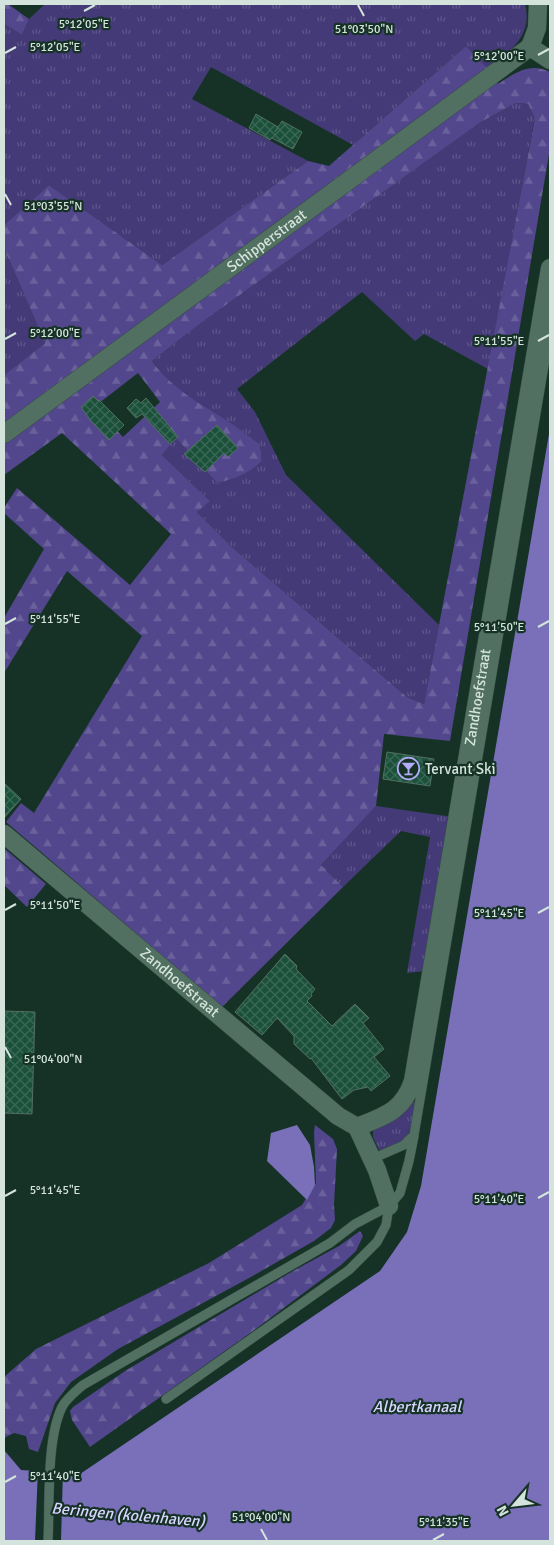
<svg xmlns="http://www.w3.org/2000/svg" width="554" height="1545" viewBox="0 0 554 1545" font-family="Signika,sans-serif">
<defs>
<pattern id="grass-tufts" width="24" height="20" patternUnits="userSpaceOnUse" patternTransform="scale(1.25)"><rect width="24" height="20" fill="#453a78"/><path d="M3 7l-1-3M5 7V3M7 7l1-3M15 17l-1-3M17 17v-4M19 17l1-3" fill="none" stroke="#5f568b"/></pattern>
<pattern id="forest-firs" width="22" height="20" patternUnits="userSpaceOnUse" patternTransform="scale(1.25)"><rect width="22" height="20" fill="#52468c"/><path d="M5 1l3.5 6h-7zM16 11l3.5 6h-7z" fill="#6a619c"/></pattern>
<pattern id="building-cross-hatch" width="8" height="8" patternUnits="userSpaceOnUse" patternTransform="scale(1.25)"><rect width="8" height="8" fill="#1b503b"/><path d="M0 0l8 8M0 8l8-8" fill="none" stroke="#3b6957"/></pattern>
</defs>
<rect width="100%" height="100%" fill="#163226"/>
<path fill="url(#grass-tufts)" d="M 45,4 L 126,4 L 128,6 L 129,4 L 525,4 C 533,37 510,50 488,69 L 466,46 L 353,145 L 211,67 L 192,99 L 308,161 L 162,265 L 49,185 L 4,225 L 4,24 L 22,35 L 29,19 Z
M 516,103 L 528,104 L 535,117 L 488,369 L 424,334 L 415,341 L 362,292 L 237,389 L 255,412 L 286,475 L 439,625 L 424,704 L 407,697 L 233,548 L 197,512 L 209,500 L 162,455 L 176,438 L 217,483 C 235,479 249,474 262,461 L 260,444 L 231,423 L 196,403 L 171,384 L 152,361 L 201,323 L 481,122 Z
M 4,248 L 45,343 L 4,375 Z
M 376,806 L 453,817 L 425,971 L 407,973 L 430,837 L 401,831 L 343,887 L 321,865 Z
M 413,1102 L 416,1102 C 409,1137 413,1137 380,1152 L 373,1137 L 373,1131 L 400,1117 Z"/>
<path fill="url(#forest-firs)" fill-rule="evenodd" d="M 4,4 L 8,4 L 29,19 L 22,35 L 4,24 Z
M 466,46 L 488,69 L 498,84 C 515,73 530,62 550,72 L 550,148 L 450,741 L 384,734 L 376,806 L 321,865 L 343,887 L 222,1007 L 6,822 L 21,803 L 34,813 L 142,636 L 67,571 L 4,673 L 4,618 L 44,549 L 4,513 L 4,508 L 17,488 L 130,585 L 171,534 L 62,433 L 4,475 L 4,375 L 45,343 L 4,248 L 4,225 L 49,185 L 162,265 L 308,161 L 329,166 ZM 516,103 L 528,104 L 535,118 L 424,704 L 407,697 L 233,548 L 197,512 L 210,501 L 162,455 L 176,438 L 217,483 C 235,479 249,474 262,461 L 260,444 C 250,437 241,430 231,423 C 201,404 174,391 152,361 L 201,323 L 481,122 ZM 138,373 L 160,402 L 123,437 L 94,407 Z
M 4,848 L 46,884 L 27,907 L 4,885 Z
M 315,1125 L 333,1139 L 337,1149 L 334,1205 L 335,1220 L 331,1228 L 314,1241 L 249,1278 L 118,1349 L 71,1382 L 55,1403 L 38,1452 L 29,1449 L 26,1436 L 14,1433 L 4,1438 L 4,1377 L 36,1349 L 209,1263 L 302,1205 L 316,1183 L 314,1132 Z
M 360,1231 L 363,1236 L 356,1251 L 341,1265 L 253,1331 L 90,1447 L 72,1420 L 70,1411 L 73,1407 L 125,1371 L 293,1271 L 339,1246 Z"/>
<path fill="#7970b9" d="M 550,428 L 550,1541 L 4,1541 L 4,1450 L 21,1470 L 80,1474 L 380,1271 L 407,1232 L 421,1186 Z
M 297,1125 L 310,1145 L 314,1167 L 315,1185 L 307,1200 L 267,1161 L 271,1133 Z"/>
<path fill="#163226" d="M 38,1469 L 63,1470 L 61,1541 L 35,1541 Z"/>
<path fill="url(#building-cross-hatch)" stroke="#527062" d="M 256,114 L 278,127 L 275,132 L 282,121 L 302,132 L 293,149 L 272,138 L 270,140 L 249,128 Z
M 93,396 L 98,401 L 99,400 L 124,425 L 109,440 L 91,421 L 81,407 Z
M 146,398 L 178,437 L 170,444 L 142,414 L 136,418 L 127,408 L 136,399 L 141,403 Z
M 217,425 L 238,448 L 228,457 L 224,453 L 205,472 L 184,454 Z
M 387,752 L 434,759 L 430,786 L 383,779 Z
M 4,783 L 21,799 L 4,818 Z
M 285,954 L 297,966 L 296,969 L 315,989 L 311,994 L 312,996 L 307,1001 L 332,1026 L 355,1004 L 369,1018 L 363,1023 L 384,1049 L 374,1057 L 390,1076 L 371,1091 L 368,1087 L 354,1090 L 342,1099 L 311,1058 L 310,1059 L 294,1044 L 294,1036 L 277,1018 L 262,1035 L 235,1012 Z
M 4,1011 L 35,1012 L 32,1114 L 4,1113 Z"/>
<g fill="none" stroke-linecap="round" stroke-linejoin="round">
<defs>
<path id="service" d="M 372,1159 L 404,1145 L 414,1135 L 550,330
M 166,1399 L 349,1270 L 377,1242 L 386,1225 L 389,1206
M 48,1541 C 50,1504 46,1440 62,1407 C 66,1399 76,1391 83,1385 L 330,1243 L 355,1224 L 389,1206 L 400,1193 L 409,1161 L 414,1136"/>
<g id="minor">
<path d="M 530,47 L 537,28 L 538,4"/>
<path d="M 530,47 L 550,60"/>
<path id="s1" d="M 4,434 L 530,47"/>
<path id="s2" d="M 4,834 L 338,1116 L 357,1127 L 377,1170 L 389,1206"/>
<path id="s3" d="M 357,1127 C 385,1116 403,1111 413,1081 L 550,268"/>
</g>
</defs>
<use href="#service" stroke="#374f44" stroke-width="10"/>
<use href="#minor" stroke="#374f44" stroke-width="19"/>
<use href="#service" stroke="#527062" stroke-width="9"/>
<use href="#minor" stroke="#527062" stroke-width="18"/>
</g>
<path fill="none" stroke="#d4e4dc" stroke-width="2" d="M 358,5 L 364,16M 84,11 L 95,5M 5,53 L 16,47M 538,55 L 549,49M 5,194 L 11,205M 5,339 L 16,333M 538,341 L 549,335M 5,624 L 16,618M 538,627 L 549,621M 5,910 L 16,904M 538,913 L 549,907M 5,1047 L 11,1058M 5,1196 L 16,1190M 538,1198 L 549,1192M 5,1482 L 16,1476M 261,1529 L 267,1540M 433,1540 L 444,1534"/>
<defs>
<symbol id="bar-ring" viewBox="-11 -11 22 22"><circle r="9.5" fill="#163226" stroke="#b4acf9" stroke-width="1.5"/><path d="M-6-5H6L.8 .8V4.5H3.5V6h-7V4.5H-.8V.8Z" fill="#b4acf9"/></symbol>
</defs>
<g fill-rule="evenodd">
<use href="#bar-ring" x="396" y="756" width="25" height="25"/>
</g>
<g text-anchor="middle" dominant-baseline="central" stroke-width="4.5" stroke-linejoin="round" paint-order="stroke">
<g font-size="15" fill="#d4e4dc" stroke="#163226">
<text stroke="none"><textPath href="#s1" startOffset="326">Schipperstraat</textPath></text>
<text stroke="none"><textPath href="#s3" startOffset="465">Zandhoefstraat</textPath></text>
<text stroke="none"><textPath href="#s2" startOffset="230">Zandhoefstraat</textPath></text>
</g>
<g font-size="15" fill="#d4e4dc" stroke="#163226" text-anchor="start">
<text x="425" y="769">Tervant Ski</text>
</g>
<g font-size="16" font-style="italic" fill="#d8d5fe" stroke="#163226">
<text x="417" y="1407">Albertkanaal</text>
<text transform="translate(128 1515) rotate(5)">Beringen (kolenhaven)</text>
</g>
</g>
<g font-size="12" text-anchor="middle" fill="#d4e4dc" stroke="#163226" stroke-width="4.5" stroke-linejoin="round" paint-order="stroke">
<text x="84" y="28">5°12'05"E</text>
<text x="364" y="33">51°03'50"N</text>
<text x="55" y="51">5°12'05"E</text>
<text x="499" y="60">5°12'00"E</text>
<text x="53" y="210">51°03'55"N</text>
<text x="55" y="337">5°12'00"E</text>
<text x="499" y="345">5°11'55"E</text>
<text x="55" y="623">5°11'55"E</text>
<text x="499" y="631">5°11'50"E</text>
<text x="55" y="909">5°11'50"E</text>
<text x="499" y="917">5°11'45"E</text>
<text x="53" y="1063">51°04'00"N</text>
<text x="55" y="1194">5°11'45"E</text>
<text x="499" y="1203">5°11'40"E</text>
<text x="55" y="1480">5°11'40"E</text>
<text x="261" y="1521">51°04'00"N</text>
<text x="444" y="1526">5°11'35"E</text>
</g>
<rect width="554" height="1545" fill="none" stroke="#d4e4dc" stroke-width="10"/>
<g transform="translate(514 1505) rotate(242)" stroke="#163226" stroke-width="4" paint-order="stroke">
<path d="M0-4L9 19L0 12L-9 19Z" fill="#d4e4dc"/>
<text y="-8" font-size="14" font-weight="bold" text-anchor="middle" fill="#d4e4dc">N</text>
</g>
</svg>
